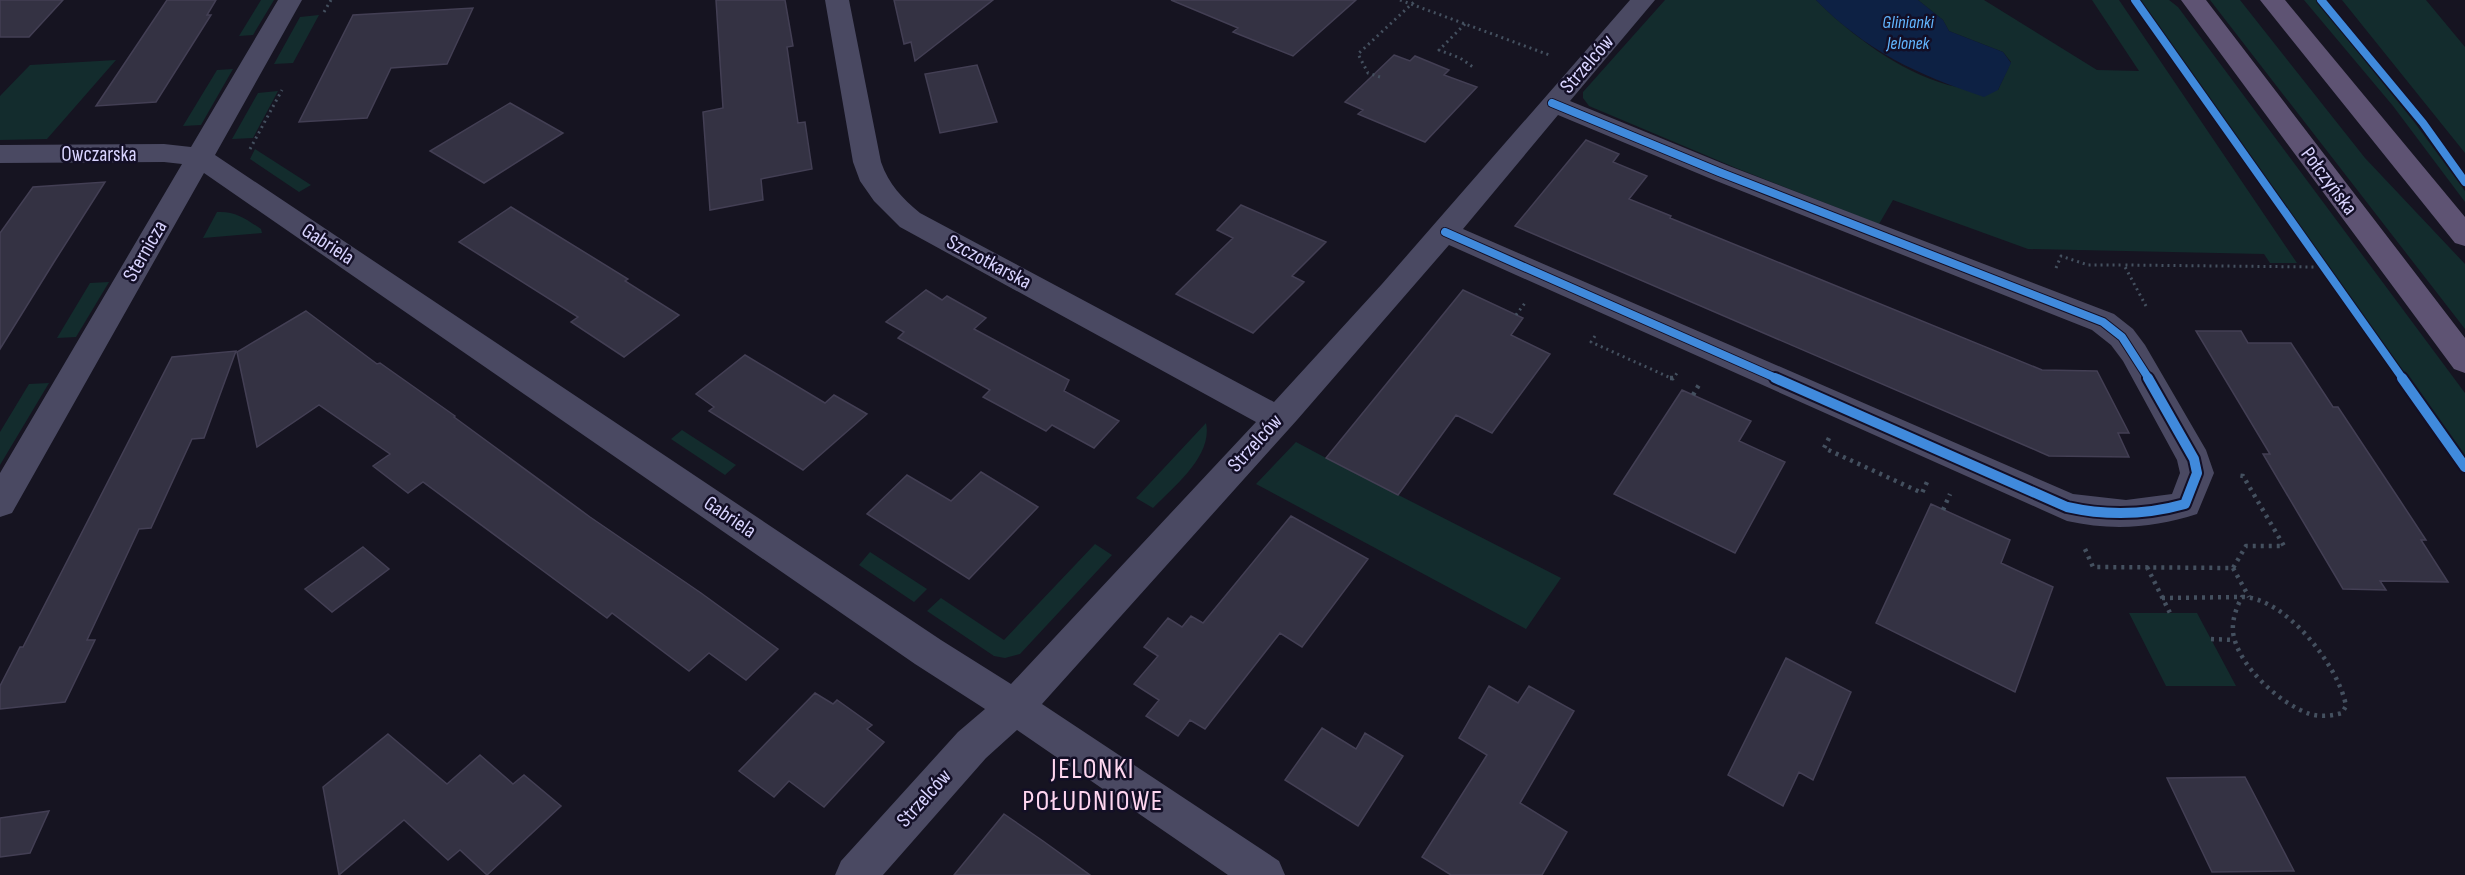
<svg xmlns="http://www.w3.org/2000/svg" width="2465" height="875" viewBox="0 0 2465 875" font-family="'Sofia Sans Condensed',sans-serif">
<rect width="100%" height="100%" fill="#161421"/>
<path fill="#132c2d" d="M 261,0 L 274,0 L 253,35 L 239,36 Z
M 1665,0 L 1816,0 C 1851,35 1899,71 1948,85 C 1963,89 1982,88 1998,90 L 2011,62 L 2003,52 L 1949,31 L 1943,20 L 1918,0 L 1984,0 L 2097,70 L 2139,71 L 2092,0 L 2119,0 L 2297,263 L 2270,263 L 2264,254 L 2028,249 L 1893,200 L 1879,224 L 1736,168 L 1589,106 L 1583,98 L 1583,92 Z
M 2138,0 L 2169,0 L 2178,7 L 2465,393 L 2465,458 Z
M 2210,0 L 2240,0 L 2365,158 L 2465,264 L 2465,329 Z
M 2304,0 L 2316,0 L 2415,123 L 2465,191 L 2465,202 L 2393,106 Z
M 2342,0 L 2426,0 L 2465,47 L 2465,153 Z
M 319,15 L 293,63 L 274,64 L 300,17 Z
M 116,60 L 47,139 L 0,140 L 0,96 L 30,65 Z
M 233,69 L 201,125 L 183,126 L 217,70 Z
M 278,91 L 253,138 L 232,139 L 258,93 Z
M 255,149 L 311,185 L 299,192 L 250,159 Z
M 217,212 C 236,211 246,219 261,229 L 262,233 L 203,238 Z
M 109,282 L 76,337 L 57,338 L 90,283 Z
M 49,383 L 0,465 L 0,432 L 29,384 Z
M 1206,423 C 1213,456 1174,486 1153,508 L 1136,498 Z
M 682,430 L 736,465 L 725,475 L 671,439 Z
M 1296,442 L 1326,458 L 1561,578 L 1526,629 L 1256,484 Z
M 1095,544 L 1112,555 L 1020,654 L 1005,658 L 994,656 L 927,611 L 941,598 L 1004,640 Z
M 870,552 L 927,589 L 914,602 L 859,565 Z
M 2129,613 L 2197,613 L 2236,686 L 2166,686 Z"/>
<path fill="#0d2144" d="M 1816,0 L 1918,0 L 1943,20 L 1949,31 L 2003,52 L 2011,63 L 1998,90 L 1984,97 C 1918,75 1866,51 1816,0 Z"/>
<path fill="#343243" stroke="#433f54" stroke-width="1.5" d="M 0,0 L 63,0 L 29,37 L 0,37 Z
M 167,0 L 216,0 L 207,15 L 211,15 L 156,102 L 96,106 Z
M 716,0 L 785,0 L 793,46 L 787,47 L 798,123 L 805,122 L 812,169 L 761,179 L 763,200 L 710,210 L 703,112 L 723,108 Z
M 894,0 L 993,0 L 915,61 L 911,42 L 904,44 Z
M 1171,0 L 1356,0 L 1293,56 L 1233,32 L 1238,28 Z
M 473,8 L 447,64 L 391,68 L 367,118 L 299,122 L 353,15 Z
M 1394,55 L 1410,61 L 1415,56 L 1449,70 L 1444,75 L 1477,87 L 1425,142 L 1358,114 L 1363,110 L 1345,102 Z
M 977,65 L 997,122 L 940,133 L 925,74 Z
M 510,103 L 563,133 L 484,183 L 430,151 Z
M 1586,140 L 1619,154 L 1613,162 L 1647,176 L 1629,199 L 1671,216 L 1670,218 L 2042,370 L 2097,371 L 2129,433 L 2118,433 L 2129,457 L 2049,456 L 2040,452 L 1515,226 Z
M 105,182 L 54,262 L 0,349 L 0,233 L 33,187 Z
M 1241,205 L 1326,242 L 1292,276 L 1304,282 L 1253,333 L 1176,294 L 1233,238 L 1217,230 Z
M 511,207 L 628,279 L 625,281 L 679,315 L 624,357 L 571,322 L 578,317 L 459,242 Z
M 926,290 L 942,300 L 947,296 L 986,318 L 974,329 L 1069,380 L 1064,391 L 1119,421 L 1094,448 L 1052,425 L 1046,431 L 983,397 L 990,390 L 898,338 L 904,332 L 886,322 Z
M 1463,290 L 1523,318 L 1511,335 L 1550,354 L 1492,433 L 1456,415 L 1398,495 L 1326,458 Z
M 306,311 L 377,364 L 380,363 L 455,416 L 454,417 L 590,517 L 701,593 L 778,649 L 746,680 L 709,653 L 689,671 L 612,613 L 607,618 L 423,482 L 408,493 L 373,466 L 390,454 L 319,405 L 257,447 L 237,352 Z
M 2196,331 L 2241,331 L 2248,343 L 2291,343 L 2333,407 L 2338,407 L 2399,499 L 2426,540 L 2421,540 L 2448,582 L 2380,581 L 2386,590 L 2343,589 L 2263,454 L 2270,454 Z
M 236,351 L 204,438 L 192,439 L 151,528 L 139,529 L 87,640 L 95,640 L 65,702 L 0,709 L 0,686 L 20,647 L 23,647 L 172,357 Z
M 745,355 L 825,403 L 834,395 L 867,414 L 803,470 L 709,411 L 714,407 L 696,394 Z
M 1682,390 L 1751,421 L 1739,441 L 1785,462 L 1735,553 L 1614,494 Z
M 981,472 L 1038,507 L 969,579 L 867,514 L 907,475 L 951,501 Z
M 1931,504 L 2010,540 L 2001,563 L 2053,587 L 2015,692 L 1876,623 Z
M 1291,516 L 1368,559 L 1302,647 L 1280,633 L 1205,729 L 1190,720 L 1178,736 L 1146,716 L 1159,700 L 1134,684 L 1158,656 L 1144,647 L 1168,618 L 1182,627 L 1191,616 L 1203,623 Z
M 363,547 L 389,569 L 332,612 L 305,589 Z
M 1786,658 L 1851,692 L 1813,780 L 1799,772 L 1783,806 L 1728,775 Z
M 1489,686 L 1518,703 L 1529,686 L 1574,711 L 1520,803 L 1567,832 L 1542,875 L 1451,875 L 1422,857 L 1487,755 L 1459,738 Z
M 815,693 L 833,704 L 837,700 L 872,725 L 867,729 L 884,742 L 824,807 L 789,781 L 774,797 L 739,771 Z
M 1322,728 L 1356,749 L 1365,733 L 1403,756 L 1358,826 L 1285,780 Z
M 388,734 L 447,784 L 480,755 L 513,784 L 524,775 L 561,806 L 487,875 L 460,850 L 448,860 L 404,820 L 339,875 L 323,787 Z
M 2245,777 L 2294,871 L 2212,872 L 2167,778 Z
M 49,811 L 30,853 L 0,857 L 0,818 Z
M 1004,814 L 1043,841 L 1090,875 L 954,875 Z"/>
<g fill="none" stroke-linecap="round" stroke-linejoin="round">
<path stroke="#44505f" stroke-width="3" stroke-dasharray="2 4" stroke-linecap="butt" d="M 1400,0 L 1552,56
M 324,12 L 331,0
M 1465,24 L 1439,50 L 1460,58 L 1473,67
M 1380,77 L 1368,73 L 1358,54 L 1416,0
M 250,149 L 282,90
M 2056,268 L 2061,256 L 2088,265 L 2124,265
M 2146,306 L 2124,265 L 2315,267
M 1516,315 L 1525,303
M 1595,336 L 1591,342 L 1673,379 L 1677,373"/>
<path stroke="#44505f" stroke-width="4.5" stroke-dasharray="3 5" stroke-linecap="butt" d="M 1670,378 L 1674,378
M 1693,395 L 1700,383
M 1829,438 L 1824,448 L 1922,493 L 1927,482
M 1943,510 L 1950,494
M 2085,549 L 2093,567 L 2233,568 L 2246,546 L 2284,546 L 2243,476 L 2236,475
M 2147,567 L 2170,613
M 2233,568 L 2249,597
M 2242,597 C 2285,597 2339,666 2346,706 L 2342,713 C 2331,716 2321,717 2310,714 C 2280,704 2237,665 2233,632 C 2232,620 2236,608 2242,597 Z
M 2162,598 L 2242,597
M 2211,639 L 2234,640"/>
<path fill="#4a4962" fill-rule="evenodd" d="M 278,0 L 302,0 L 215,155 L 941,640 L 1011,684 L 1256,422 L 900,227 L 874,201 L 860,181 L 853,162 L 825,0 L 849,0 L 881,162 C 889,185 902,198 920,213 L 1274,402 L 1382,284 L 1630,0 L 1655,0 L 1570,101 L 1729,166 L 2114,314 L 2133,329 L 2145,345 L 2206,450 L 2214,473 L 2197,514 C 2154,528 2112,531 2067,521 L 1449,245 L 1297,420 L 1042,704 L 1279,861 L 1285,875 L 1228,875 L 1017,730 L 986,758 L 883,875 L 835,875 L 841,861 L 958,732 L 985,709 L 915,664 L 204,173 L 12,513 L 0,517 L 0,473 L 182,164 L 164,162 L 0,163 L 0,145 L 164,144 L 191,147 ZM 1558,115 L 1709,178 L 2092,330 L 2111,345 L 2123,361 L 2177,460 L 2180,473 L 2172,494 L 2126,500 L 2073,494 L 1463,229 Z"/>
<path fill="#5e5373" fill-rule="evenodd" d="M 2181,0 L 2206,0 L 2465,338 L 2465,373 L 2454,369 Z
M 2260,0 L 2285,0 L 2465,217 L 2465,246 L 2455,243 Z"/>
<defs>
<path id="cycleway-far1" d="M 2135,0 L 2403,379
M 2321,0 L 2423,123 L 2465,182
M 1552,103 L 1719,172 L 2103,322 L 2122,337 L 2149,379
M 1445,232 L 1778,379"/>
<path id="cycleway" d="M 1775,378 L 2067,507 C 2107,516 2146,515 2185,504 L 2197,473 L 2194,459 L 2148,378
M 2402,378 L 2465,467"/>
</defs>
<use href="#cycleway-far1" stroke="#130f26" stroke-width="10"/>
<use href="#cycleway" stroke="#130f26" stroke-width="14"/>
<use href="#cycleway-far1" stroke="#408adc" stroke-width="8"/>
<use href="#cycleway" stroke="#408adc" stroke-width="10"/>
</g>
<g text-anchor="middle" dominant-baseline="central" stroke-width="5" stroke-linejoin="round" paint-order="stroke">
<g font-size="18" font-style="italic" fill="#62b6ff" stroke="#130f26">
<text x="1908" y="22">Glinianki<tspan x="1908" dy="21">Jelonek</tspan></text>
</g>
<g font-size="21" fill="#d9d4ff" stroke="#130f26">
<text transform="translate(1587 64) rotate(-49)">Strzelców</text>
<text x="99" y="154">Owczarska</text>
<text transform="translate(2329 181) rotate(53)">Połczyńska</text>
<text transform="translate(328 244) rotate(33)">Gabriela</text>
<text transform="translate(145 251) rotate(-60)">Sternicza</text>
<text transform="translate(989 262) rotate(28)">Szczotkarska</text>
<text transform="translate(1255 443) rotate(-48)">Strzelców</text>
<text transform="translate(730 517) rotate(34)">Gabriela</text>
<text transform="translate(924 798) rotate(-48)">Strzelców</text>
</g>
<g font-size="28" letter-spacing="1.5" fill="#ffd6f0" stroke="#130f26">
<text x="1093" y="769">JELONKI<tspan x="1093" dy="32">POŁUDNIOWE</tspan></text>
</g>
</g>
</svg>
